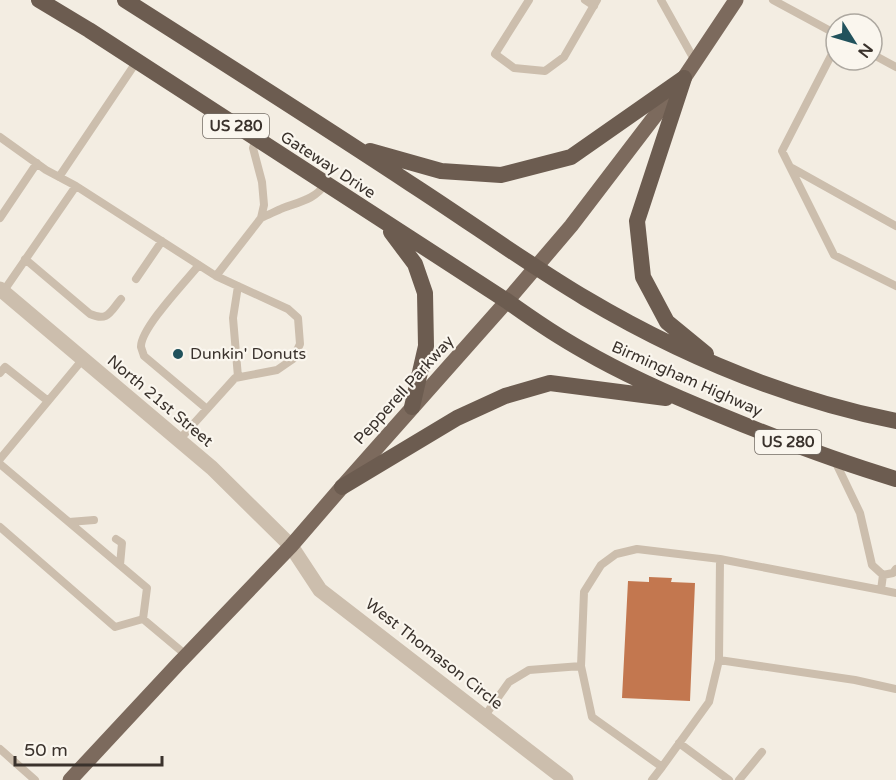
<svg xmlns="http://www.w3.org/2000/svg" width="896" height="780" viewBox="0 0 896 780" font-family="'Varela Round',sans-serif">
<rect width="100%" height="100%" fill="#f3ede2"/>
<path fill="#c3774f" d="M 649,577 L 672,578 L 671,582 L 695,583 L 690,701 L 622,698 L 628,581 L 649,582 Z"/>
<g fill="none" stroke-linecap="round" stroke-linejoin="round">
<path stroke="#ccbead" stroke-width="8" d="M 529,0 L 495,54 L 514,68 L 545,71 L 564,57 L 597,0
M 585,0 L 594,6
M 661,0 L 695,61
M 773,0 L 836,34
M 836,46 L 782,151 L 834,255 L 896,286
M 872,54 L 896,67
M 0,137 L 46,170 L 76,186 L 216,276 L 288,309 L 298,318 L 300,344 L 293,359 L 277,370 L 235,378 L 179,440
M 792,168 L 896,226
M 59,177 L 137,61
M 0,218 L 37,163
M 261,218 C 268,215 276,211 283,208 C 299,202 316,199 325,184
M 25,259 L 90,314 C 108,322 110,312 121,299
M 199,265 C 186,281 140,329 141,347 C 142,350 143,353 144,356 L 207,409
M 216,276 L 261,218 L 264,205 L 262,182 L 253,148 L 256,139
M 136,279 L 162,241
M 3,292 L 76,186
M 0,373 L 5,367 L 48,401
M 238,377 L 233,318 L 238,286
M 0,459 L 83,359
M 835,461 L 860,513 L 872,565 L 883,575
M 0,464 L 147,588 L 143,619 L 186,655
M 69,522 L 94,520
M 0,527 L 115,627 L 143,619
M 116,539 L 122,543 L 120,565
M 637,549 L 720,559 L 719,660 L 709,702 L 662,767 L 592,717 L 581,666 L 584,592 L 601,565 L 616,554 Z
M 720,559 L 881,590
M 883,575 L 881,590 L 896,593
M 883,575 L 893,573 L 896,569
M 719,660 L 855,680 L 896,689
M 484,717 L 509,682 L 529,670 L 581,666
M 679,743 L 729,780
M 0,749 L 35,780
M 652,780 L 662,767
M 739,780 L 762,752"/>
<path stroke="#ccbead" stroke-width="15" d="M 0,289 L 212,468 L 291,546 L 320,590 L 566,780"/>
<path stroke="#7c6a5d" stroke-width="15" d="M 70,780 L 178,664 L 291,546 L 342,487 L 507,301 L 571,226 L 684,78 L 736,0"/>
<path stroke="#6c5c50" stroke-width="16" d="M 39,0 L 89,30 L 507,301 C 532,319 557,336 584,351 C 627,376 673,396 720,415 C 778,439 836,461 896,479
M 125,0 C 221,61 317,122 411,184 C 470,222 526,263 585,298 C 681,355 787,399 896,421
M 684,78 L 637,221 L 643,277 L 667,322 L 706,354
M 370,151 L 441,171 L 501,175 L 571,157 L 684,78
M 391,232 L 415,264 L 425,293 L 426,346 L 412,407
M 342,487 L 457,418 L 505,396 L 550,383 L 666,398"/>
</g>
<circle fill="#21525c" stroke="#faf6ee" stroke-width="2" cx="178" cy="354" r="6"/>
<g text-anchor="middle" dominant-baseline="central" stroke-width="4.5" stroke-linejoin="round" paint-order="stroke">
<g fill="#faf6ee" stroke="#746d66" stroke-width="1.5">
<rect x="203" y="114" width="66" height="24" rx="4.5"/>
<rect x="755" y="430" width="66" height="24" rx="4.5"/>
</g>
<g font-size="15" font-weight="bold" fill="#3a322c">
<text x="236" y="126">US 280</text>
<text x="788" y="442">US 280</text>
</g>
<g font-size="16" fill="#3a322c" stroke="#faf6ee">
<text transform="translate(328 165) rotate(33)">Gateway Drive</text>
<text transform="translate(687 379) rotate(24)">Birmingham Highway</text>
<text transform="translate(404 390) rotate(-48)">Pepperell Parkway</text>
<text transform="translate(160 401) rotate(40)">North 21st Street</text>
<text transform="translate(434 654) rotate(38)">West Thomason Circle</text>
</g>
<g font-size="16" fill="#3a322c" stroke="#faf6ee" text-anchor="start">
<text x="190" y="354">Dunkin' Donuts</text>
</g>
</g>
<g transform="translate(854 42) rotate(127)"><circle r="28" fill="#faf6ee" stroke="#ada8a0" stroke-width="1.5"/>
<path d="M0-4.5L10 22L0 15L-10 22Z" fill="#21525c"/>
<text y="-9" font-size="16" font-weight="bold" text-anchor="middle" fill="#3a322c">N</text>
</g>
<path d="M15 756v9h147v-9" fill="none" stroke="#3a322c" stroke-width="3"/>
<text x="24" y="756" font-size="18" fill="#3a322c" stroke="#faf6ee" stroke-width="4.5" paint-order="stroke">50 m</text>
</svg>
